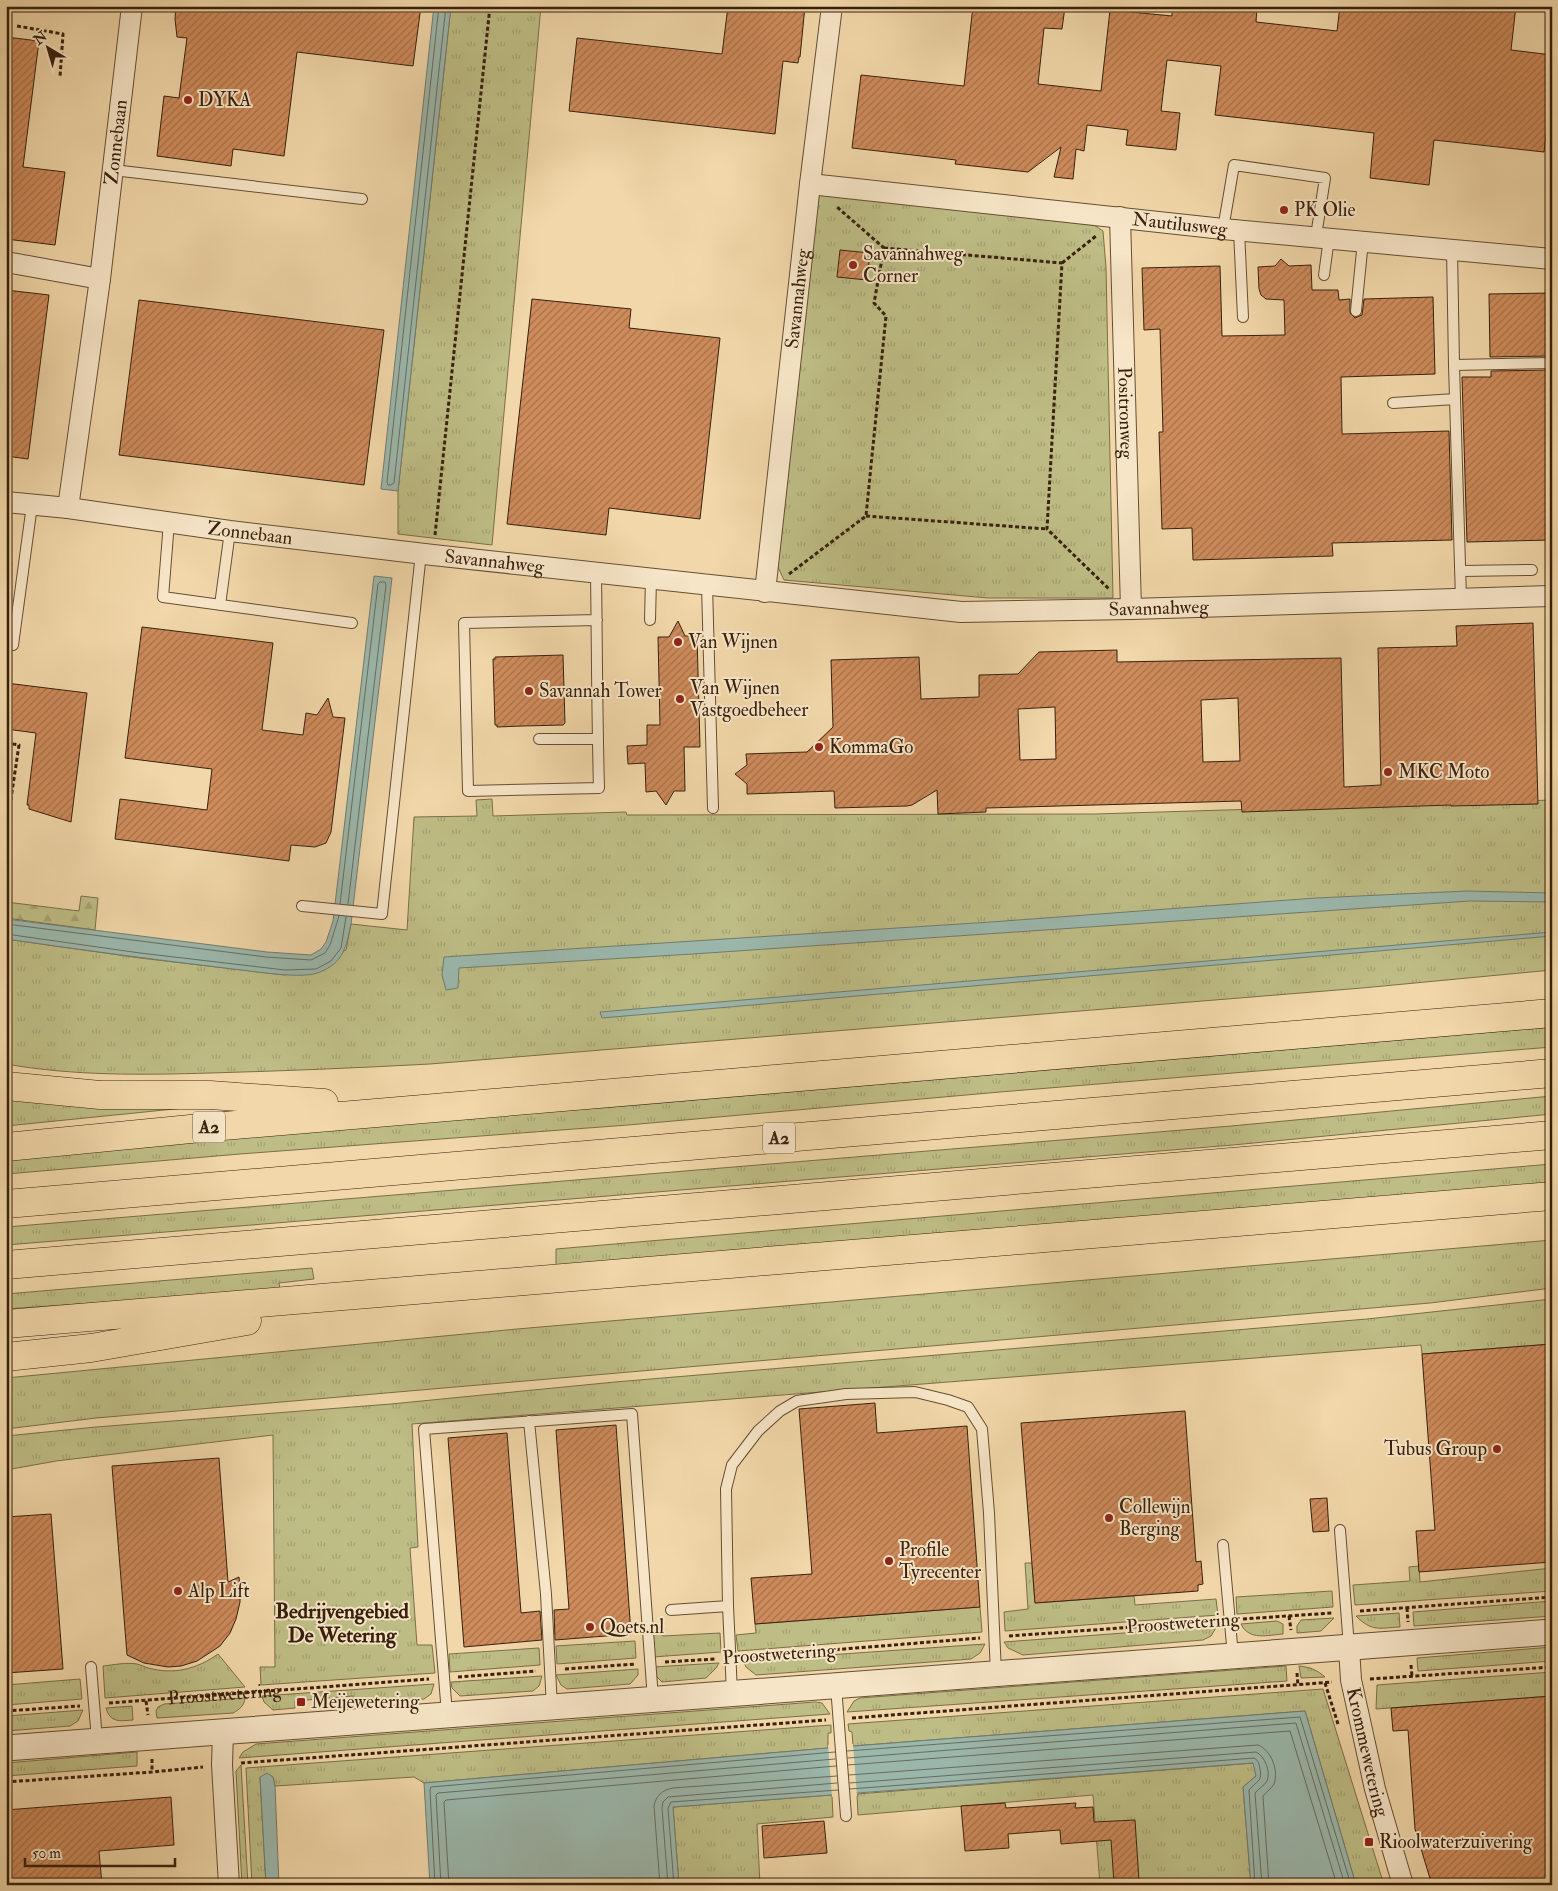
<svg xmlns="http://www.w3.org/2000/svg" width="1558" height="1891" viewBox="0 0 1558 1891" font-family="'IM FELL Double Pica',serif">
<defs>
<pattern id="grass-tufts" width="24" height="20" patternUnits="userSpaceOnUse" patternTransform="scale(1.25)"><rect width="24" height="20" fill="#bebd85"/><path d="M3 7l-1-3M5 7V3M7 7l1-3M15 17l-1-3M17 17v-4M19 17l1-3" fill="none" stroke="#a4a272"/></pattern>
<pattern id="forest-firs" width="22" height="20" patternUnits="userSpaceOnUse" patternTransform="scale(1.25)"><rect width="22" height="20" fill="#bebd85"/><path d="M5 1l3.5 6h-7zM16 11l3.5 6h-7z" fill="#a4a272"/></pattern>
<pattern id="building-hatch" width="6" height="6" patternUnits="userSpaceOnUse" patternTransform="scale(1.25)"><rect width="6" height="6" fill="#ce8b5b"/><path d="M-1 1l2-2M0 6l6-6M5 7l2-2" fill="none" stroke="#a8714a"/></pattern>
</defs>
<rect width="100%" height="100%" fill="#f1d7a9"/>
<filter id="stains"><feTurbulence type="fractalNoise" baseFrequency=".004" numOctaves="4"/><feColorMatrix values="0 0 0 0 .2 0 0 0 0 .09 0 0 0 0 .02 0 0 0 .5 -.17"/></filter>
<radialGradient id="worn" r=".72"><stop offset=".6" stop-color="#630" stop-opacity="0"/><stop offset="1" stop-color="#630" stop-opacity=".3"/></radialGradient>
<path fill="url(#grass-tufts)" stroke="#7b6e49" d="M 451,6 L 541,6 L 492,545 L 398,534 L 398,491 Z
M 817,194 L 1094,225 L 1103,231 L 1106,268 L 1113,598 L 988,598 L 784,580 L 777,565 Z
M 492,799 L 493,816 L 626,812 L 627,815 L 1095,814 L 1552,800 L 1552,970 L 1362,988 L 430,1064 C 356,1068 283,1071 210,1073 C 142,1075 74,1076 6,1064 L 6,939 L 140,958 L 285,975 L 346,950 L 351,924 L 407,930 L 414,817 L 477,816 L 476,800 Z
M 1552,1027 L 1552,1047 L 1000,1092 L 628,1125 L 240,1154 L 6,1174 L 6,1159 L 238,1135 L 625,1106 Z
M 1552,1096 L 1552,1114 L 1233,1145 L 6,1245 L 6,1227 L 1231,1126 Z
M 6,1098 L 184,1108 L 6,1126 Z
M 1552,1164 L 1552,1184 L 556,1266 L 556,1249 Z
M 1552,1240 L 1552,1288 L 1430,1303 L 96,1418 L 6,1429 L 6,1378 L 517,1329 Z
M 312,1268 L 314,1279 L 279,1283 L 280,1290 L 6,1309 L 6,1294 Z
M 1552,1299 L 1552,1344 L 1422,1354 L 1421,1345 L 412,1424 L 418,1547 L 410,1548 L 417,1645 L 432,1645 L 435,1673 L 261,1685 L 260,1667 L 275,1667 L 273,1435 L 56,1461 L 6,1470 L 6,1436 L 96,1427 L 391,1404 L 615,1382 L 1367,1319 Z
M 1025,1563 L 1032,1563 L 1035,1603 L 1134,1596 L 1135,1605 L 1216,1599 L 1218,1615 L 1005,1631 L 1004,1612 L 1028,1609 Z
M 1419,1566 L 1420,1582 L 1552,1568 L 1552,1591 L 1355,1605 L 1353,1585 L 1410,1581 L 1409,1567 Z
M 1332,1591 L 1333,1607 L 1237,1614 L 1236,1597 Z
M 1552,1601 L 1552,1616 L 1414,1626 L 1413,1612 Z
M 980,1607 L 982,1632 L 738,1651 L 736,1635 L 756,1633 L 755,1624 Z
M 1399,1613 L 1400,1627 C 1379,1628 1372,1632 1356,1616 Z
M 1334,1618 L 1321,1631 L 1297,1633 L 1297,1626 L 1301,1620 Z
M 1277,1621 L 1283,1624 L 1283,1634 C 1268,1635 1249,1641 1241,1624 Z
M 1217,1626 L 1211,1636 L 1203,1640 L 1023,1655 L 1008,1648 L 1004,1642 Z
M 661,1627 L 663,1636 L 720,1633 L 721,1652 L 653,1657 L 651,1628 Z
M 635,1641 L 636,1658 L 557,1664 L 556,1646 Z
M 985,1644 L 980,1653 L 971,1659 L 756,1675 L 746,1667 L 743,1661 Z
M 1552,1647 L 1552,1661 L 1418,1671 L 1417,1658 Z
M 539,1648 L 540,1665 L 450,1672 L 449,1654 Z
M 218,1654 L 245,1687 L 105,1698 L 103,1666 C 113,1665 127,1662 137,1664 C 141,1665 145,1667 148,1668 C 174,1675 197,1669 218,1654 Z
M 719,1663 L 716,1668 L 706,1678 L 662,1682 L 657,1677 L 653,1667 Z
M 1286,1666 L 1287,1681 L 847,1712 L 854,1701 L 860,1698 Z
M 1299,1666 C 1310,1667 1317,1670 1325,1677 L 1301,1678 Z
M 638,1669 L 638,1675 L 630,1684 L 567,1689 L 561,1685 L 556,1675 Z
M 1552,1672 L 1552,1696 L 1376,1709 L 1377,1685 Z
M 542,1676 L 539,1686 L 533,1691 L 460,1696 L 452,1688 L 451,1682 Z
M 80,1679 L 82,1699 L 6,1705 L 6,1685 Z
M 434,1684 L 431,1694 L 424,1699 L 354,1703 L 353,1696 L 295,1701 L 295,1708 L 273,1710 L 264,1702 L 262,1696 Z
M 1323,1689 L 1384,1885 L 1356,1885 L 1305,1711 L 853,1746 L 852,1732 L 849,1731 L 848,1724 Z
M 245,1698 C 244,1706 240,1709 233,1713 L 157,1718 L 156,1711 L 158,1707 L 164,1704 Z
M 815,1702 L 822,1703 L 830,1714 L 239,1758 L 243,1752 L 256,1744 Z
M 132,1706 L 133,1720 C 120,1721 110,1723 106,1708 Z
M 83,1710 L 78,1721 L 70,1726 L 6,1731 L 6,1716 Z
M 831,1725 L 831,1733 L 828,1733 L 828,1748 L 424,1783 L 414,1777 L 275,1786 L 273,1777 L 260,1777 L 266,1885 L 252,1885 L 246,1768 Z
M 137,1752 L 137,1766 L 6,1776 L 6,1763 Z
M 1254,1763 L 1256,1776 L 1243,1787 L 1251,1885 L 1100,1885 L 1093,1795 L 858,1815 L 857,1794 Z
M 241,1765 L 248,1885 L 242,1885 L 236,1771 Z
M 832,1795 L 833,1817 L 757,1824 L 760,1885 L 679,1885 L 673,1807 Z"/>
<path fill="url(#forest-firs)" stroke="#7b6e49" d="M 81,896 L 98,898 L 95,930 L 6,918 L 6,902 L 79,911 Z"/>
<path fill="#9bb8ad" stroke="#737b6d" d="M 434,6 L 451,6 L 398,491 L 381,489 Z
M 6,562 L 12,563 L 6,609 Z
M 374,576 L 392,578 L 351,924 C 346,947 344,962 320,972 C 303,980 253,971 233,969 C 157,960 82,950 6,939 L 6,919 L 267,952 L 311,955 L 321,949 L 326,942 L 333,921 Z
M 1467,891 L 1552,893 L 1552,902 L 1470,901 L 693,954 L 459,968 L 458,988 L 446,990 L 442,975 L 444,957 L 991,922 L 1316,898 Z
M 1552,932 L 1552,936 L 602,1018 L 600,1012 Z
M 1305,1711 L 1356,1885 L 1251,1885 L 1243,1787 L 1256,1776 L 1253,1763 L 673,1807 L 679,1885 L 430,1885 L 424,1783 L 828,1748 Z
M 267,1773 L 273,1777 L 275,1786 L 279,1885 L 266,1885 L 260,1777 Z"/>
<path fill="#f1d7a9" d="M 853,1744 L 857,1796 L 832,1797 L 828,1745 Z"/>
<g fill="none" stroke-linecap="round" stroke-linejoin="round">
<path stroke="#6a6c5d" stroke-width="1" d="M 439,6 L 387,482 L 388,485 L 391,485 L 394,483 L 446,6
M 340,904 L 378,584 L 380,582 L 385,582 L 386,585 L 348,904
M 6,924 L 266,957 L 311,960 L 325,953 L 330,945 L 339,916
M 6,934 L 140,953 L 285,970 L 316,969 L 331,961 L 341,948 L 346,917
M 847,1751 L 1300,1717 L 1351,1885
M 848,1758 L 1296,1723 L 1345,1885
M 848,1765 L 1290,1731 L 1337,1885
M 849,1775 L 1258,1745 C 1271,1750 1279,1770 1274,1784 C 1271,1789 1266,1792 1263,1796 L 1269,1885
M 850,1783 L 1256,1752 C 1265,1756 1271,1772 1267,1781 C 1264,1786 1258,1789 1255,1793 L 1262,1885
M 850,1789 L 1254,1758 C 1259,1761 1259,1764 1260,1769 C 1263,1782 1256,1781 1249,1790 L 1255,1885
M 435,1885 L 430,1790 L 431,1787 L 835,1752
M 441,1885 L 436,1795 L 438,1793 L 835,1759
M 449,1885 L 444,1802 L 446,1800 L 836,1766
M 660,1885 L 654,1806 C 656,1796 662,1790 673,1788 L 837,1776
M 668,1885 L 662,1808 L 663,1802 L 668,1797 L 837,1783
M 674,1885 L 668,1808 L 671,1802 L 838,1790"/>
</g>
<path fill="url(#building-hatch)" stroke="#38200d" fill-rule="evenodd" d="M 176,6 L 421,6 L 413,66 L 297,52 L 284,156 L 233,149 L 231,166 L 157,156 L 164,96 L 179,98 L 187,38 L 177,37 L 175,19 Z
M 728,6 L 805,6 L 800,57 L 799,57 L 798,63 L 783,61 L 775,134 L 569,111 L 577,38 L 722,54 Z
M 973,6 L 1065,7 L 1062,29 L 1044,28 L 1038,84 L 1101,91 L 1110,10 L 1172,16 L 1172,9 L 1191,11 L 1191,6 L 1257,6 L 1256,22 L 1337,31 L 1340,6 L 1516,6 L 1511,50 L 1552,55 L 1552,84 L 1544,152 L 1434,140 L 1429,185 L 1370,178 L 1374,133 L 1215,115 L 1221,66 L 1167,60 L 1161,111 L 1180,113 L 1176,150 L 1126,145 L 1128,130 L 1087,125 L 1084,151 L 1076,149 L 1073,179 L 1054,177 L 1061,147 L 1028,172 L 955,164 L 956,160 L 852,148 L 861,75 L 964,86 Z
M 6,37 L 39,41 L 23,167 L 65,172 L 55,245 L 6,239 Z
M 840,250 L 870,253 L 867,280 L 837,277 Z
M 1281,259 L 1289,266 L 1311,265 L 1312,290 L 1338,290 L 1339,300 L 1350,299 L 1350,313 L 1355,318 L 1362,315 L 1364,299 L 1433,297 L 1435,374 L 1341,377 L 1342,434 L 1449,431 L 1452,540 L 1332,543 L 1333,556 L 1193,560 L 1192,528 L 1162,529 L 1159,432 L 1163,432 L 1160,329 L 1144,330 L 1142,268 L 1220,266 L 1222,336 L 1285,335 L 1284,300 L 1266,299 L 1261,295 L 1259,289 L 1258,267 L 1275,266 Z
M 6,290 L 49,295 L 28,459 L 6,456 Z
M 1552,293 L 1552,356 L 1490,357 L 1489,294 Z
M 532,299 L 631,309 L 629,328 L 720,338 L 700,519 L 609,508 L 606,535 L 507,524 Z
M 139,300 L 384,330 L 364,485 L 119,455 Z
M 1552,370 L 1552,540 L 1467,542 L 1462,377 L 1491,377 L 1491,371 Z
M 678,621 L 685,636 L 697,636 L 700,747 L 684,747 L 685,791 L 674,791 L 666,805 L 656,791 L 646,792 L 645,763 L 628,764 L 627,746 L 647,745 L 647,725 L 660,725 L 658,637 L 669,637 Z
M 1533,623 L 1538,804 L 1451,806 L 1451,805 L 1242,812 L 1241,801 L 986,808 L 986,812 L 938,814 L 937,790 L 912,805 L 907,806 L 835,808 L 834,791 L 747,794 L 747,784 L 735,774 L 747,765 L 746,754 L 807,752 L 833,727 L 831,660 L 919,657 L 921,699 L 979,697 L 979,675 L 1018,674 L 1039,652 L 1117,650 L 1117,662 L 1341,658 L 1344,787 L 1381,785 L 1378,648 L 1457,646 L 1456,626 ZM 1238,698 L 1240,761 L 1203,762 L 1201,700 ZM 1055,707 L 1056,759 L 1020,760 L 1018,709 Z
M 142,627 L 273,643 L 262,730 L 303,735 L 306,713 L 317,715 L 328,698 L 333,717 L 345,718 L 331,832 L 326,843 L 315,847 L 291,845 L 289,861 L 115,839 L 120,799 L 207,810 L 212,769 L 125,758 Z
M 563,655 L 565,723 L 563,725 L 523,726 L 497,727 L 497,725 L 495,725 L 493,659 L 495,659 L 495,657 Z
M 6,683 L 87,693 L 71,822 L 29,809 L 29,805 L 27,805 L 36,733 L 6,729 Z
M 1552,1344 L 1552,1562 L 1419,1572 L 1416,1531 L 1435,1530 L 1422,1354 Z
M 875,1403 L 877,1433 L 967,1426 L 980,1607 L 755,1624 L 751,1578 L 812,1574 L 799,1409 Z
M 1185,1411 L 1196,1562 L 1201,1561 L 1203,1584 L 1198,1585 L 1198,1591 L 1035,1603 L 1021,1423 Z
M 616,1425 L 631,1634 L 555,1640 L 554,1610 L 569,1609 L 556,1430 Z
M 507,1433 L 521,1613 L 540,1611 L 542,1640 L 464,1647 L 448,1438 Z
M 219,1458 L 228,1582 L 239,1577 L 240,1590 L 240,1602 L 236,1619 L 230,1633 L 220,1646 L 197,1661 L 181,1666 L 168,1667 L 144,1663 L 127,1655 L 112,1466 Z
M 1327,1498 L 1329,1531 L 1313,1532 L 1310,1499 Z
M 51,1514 L 63,1669 L 6,1673 L 6,1517 Z
M 1552,1696 L 1552,1885 L 1432,1885 L 1415,1829 L 1408,1730 L 1393,1731 L 1391,1708 Z
M 171,1797 L 174,1845 L 99,1851 L 102,1885 L 6,1885 L 6,1810 Z
M 1005,1803 L 1006,1808 L 1076,1803 L 1075,1808 L 1093,1807 L 1094,1822 L 1135,1820 L 1139,1881 L 1114,1883 L 1111,1840 L 1061,1844 L 1060,1830 L 1008,1834 L 1009,1848 L 965,1851 L 961,1806 Z
M 824,1821 L 827,1853 L 764,1858 L 762,1826 Z"/>
<g fill="none" stroke-linecap="round" stroke-linejoin="round">
<defs>
<path id="service" d="M 113,170 L 362,199
M 1223,229 L 1234,165 L 1325,178 L 1316,236
M 1239,230 L 1243,317
M 1452,249 L 1454,365 L 1461,599
M 1324,275 L 1329,238
M 1356,311 L 1363,241
M 1454,365 L 1552,363
M 1393,403 L 1455,399
M 169,522 L 163,597 L 352,623
M 1461,571 L 1532,570
M 596,573 C 597,645 597,717 599,788 L 468,791 L 464,623 L 597,620
M 707,585 L 713,808
M 220,605 L 230,531
M 650,620 L 651,579
M 13,645 L 32,505
M 539,739 L 598,739
M 302,906 L 382,914 L 421,553
M 529,1421 L 546,1594 L 552,1707
M 1340,1530 L 1349,1647
M 1223,1545 L 1233,1656
M 671,1610 L 728,1606
M 91,1667 L 97,1740
M 836,1686 L 846,1816
M 732,1693 L 728,1606 L 726,1489 L 732,1465 L 758,1431 L 780,1411 L 797,1401 L 846,1394 L 915,1392 L 948,1400 L 968,1407 L 982,1429 L 989,1513 L 996,1674
M 447,1714 L 424,1429 L 632,1414 L 653,1699"/>
<g id="minor">
<path id="s2" d="M 810,184 L 1223,229 L 1552,259"/>
<path id="s3" d="M 1120,217 L 1131,609"/>
<path d="M 6,262 L 100,279"/>
<path id="s4" d="M 6,502 L 68,508 L 230,531 L 433,555 L 961,612 L 1131,609 L 1552,596"/>
<path id="s5" d="M 68,508 L 100,279 L 132,6"/>
<path id="s6" d="M 765,592 L 810,184 L 832,6"/>
<path id="s7" d="M 1349,1648 L 1351,1680 L 1375,1789 L 1403,1885"/>
<path d="M 223,1731 L 222,1765 L 229,1885"/>
</g>
<path id="tertiary" d="M 6,1748 L 1552,1632"/>
<path id="motorway" d="M 6,1086 L 100,1095 L 210,1095 L 324,1103
M 6,1147 L 211,1127 L 1552,1013
M 6,1204 L 1552,1073
M 6,1265 L 1552,1135
M 6,1324 L 1552,1196
M 6,1357 L 91,1348 L 247,1321"/>
</defs>
<use href="#service" stroke="#664e34" stroke-width="12"/>
<use href="#minor" stroke="#664e34" stroke-width="22"/>
<use href="#tertiary" stroke="#664e34" stroke-width="27"/>
<use href="#motorway" stroke="#38200d" stroke-width="29"/>
<g stroke="#38200d" stroke-width="3" stroke-dasharray="4 2.5" stroke-linecap="butt">
<path d="M 17,26 L 63,34 L 60,77"/>
<path d="M 884,248 L 1062,263 L 1047,529 L 1110,590"/>
<path d="M 1062,263 L 1096,236"/>
<path d="M 866,516 L 1047,529"/>
<path d="M 435,535 L 490,6"/>
<path d="M 789,574 L 866,516 L 886,316 L 874,303 L 884,248 L 837,207"/>
<path d="M 6,743 L 19,745 L 6,832"/>
<path d="M 1407,1608 L 1408,1622"/>
<path d="M 1360,1611 L 1552,1597"/>
<path d="M 1289,1616 L 1291,1630"/>
<path d="M 1243,1619 L 1332,1613"/>
<path d="M 1009,1636 L 1217,1621"/>
<path d="M 745,1657 L 980,1638"/>
<path d="M 665,1662 L 716,1659"/>
<path d="M 1411,1665 L 1412,1677"/>
<path d="M 565,1669 L 636,1664"/>
<path d="M 1297,1673 L 1298,1686"/>
<path d="M 458,1677 L 536,1671"/>
<path d="M 1370,1679 L 1552,1667"/>
<path d="M 1325,1683 L 1338,1724"/>
<path d="M 146,1701 L 148,1715"/>
<path id="s1" d="M 109,1703 L 429,1679"/>
<path d="M 6,1711 L 80,1706"/>
<path d="M 852,1718 L 1332,1682"/>
<path d="M 152,1759 L 152,1772"/>
<path d="M 241,1763 L 826,1720"/>
<path d="M 6,1782 L 152,1772 L 203,1767"/>
</g>
<use href="#service" stroke="#f6e5c7" stroke-width="10"/>
<use href="#minor" stroke="#f6e5c7" stroke-width="20"/>
<use href="#tertiary" stroke="#f6e5c7" stroke-width="25"/>
<use href="#motorway" stroke="#f1d7a9" stroke-width="28"/>
</g>
<g fill="#8f2418" stroke="#f6e5c7" stroke-width="2">
<circle cx="188" cy="100" r="5"/>
<circle cx="1284" cy="210" r="5"/>
<circle cx="853" cy="265" r="5"/>
<circle cx="678" cy="642" r="5"/>
<circle cx="529" cy="691" r="5"/>
<circle cx="680" cy="699" r="5"/>
<circle cx="819" cy="747" r="5"/>
<circle cx="1388" cy="772" r="5"/>
<circle cx="1497" cy="1449" r="5"/>
<circle cx="1109" cy="1518" r="5"/>
<circle cx="889" cy="1561" r="5"/>
<circle cx="178" cy="1591" r="5"/>
<circle cx="590" cy="1627" r="5"/>
<rect x="296" y="1697" width="10" height="10" rx="2.5"/>
<rect x="1364" y="1837" width="10" height="10" rx="2.5"/>
</g>
<g text-anchor="middle" dominant-baseline="central" stroke-width="4" stroke-linejoin="round" paint-order="stroke">
<g fill="#f6e5c7" stroke="#715b45" stroke-width="1">
<rect x="193" y="1111.5" width="32" height="31" rx="4"/>
<rect x="763" y="1122.5" width="32" height="31" rx="4"/>
</g>
<g font-size="18" font-weight="bold" fill="#38200d">
<text x="209" y="1127">A2</text>
<text x="779" y="1138">A2</text>
</g>
<g font-size="19" fill="#38200d" stroke="#f6e5c7" text-anchor="start">
<text x="198" y="100">DYKA</text>
<text x="1294" y="210">PK Olie</text>
<text x="863" y="254">Savannahweg<tspan x="863" dy="22">Corner</tspan></text>
<text x="688" y="642">Van Wijnen</text>
<text x="690" y="688">Van Wijnen<tspan x="690" dy="22">Vastgoedbeheer</tspan></text>
<text x="539" y="691">Savannah Tower</text>
<text x="829" y="747">KommaGo</text>
<text x="1398" y="772">MKC Moto</text>
<text x="1487" y="1449" text-anchor="end">Tubus Group</text>
<text x="1119" y="1507">Collewijn<tspan x="1119" dy="22">Berging</tspan></text>
<text x="899" y="1550">Profile<tspan x="899" dy="22">Tyrecenter</tspan></text>
<text x="188" y="1591">Alp Lift</text>
<text x="600" y="1627">Qoets.nl</text>
<text x="311" y="1702">Meijewetering</text>
<text x="1379" y="1842">Rioolwaterzuivering</text>
</g>
<g font-size="19" fill="#38200d" stroke="#f6e5c7">
<text stroke="none"><textPath href="#s5" startOffset="369">Zonnebaan</textPath></text>
<text stroke="none"><textPath href="#s2" startOffset="372">Nautilusweg</textPath></text>
<text stroke="none"><textPath href="#s6" startOffset="295">Savannahweg</textPath></text>
<text stroke="none"><textPath href="#s3" startOffset="196">Positronweg</textPath></text>
<text stroke="none"><textPath href="#s4" startOffset="246">Zonnebaan</textPath></text>
<text stroke="none"><textPath href="#s4" startOffset="492">Savannahweg</textPath></text>
<text stroke="none"><textPath href="#s4" startOffset="1159">Savannahweg</textPath></text>
<text transform="translate(1183 1623) rotate(-4)">Proostwetering</text>
<text transform="translate(779 1654) rotate(-4)">Proostwetering</text>
<text stroke="none"><textPath href="#s1" startOffset="116">Proostwetering</textPath></text>
<text stroke="none"><textPath href="#s7" startOffset="106">Krommewetering</textPath></text>
</g>
<g font-size="21" font-weight="bold" fill="#38200d" stroke="#f6e5c7">
<text x="342" y="1611">Bedrijvengebied<tspan x="342" dy="24">De Wetering</tspan></text>
</g>
</g>
<rect width="1558" height="1891" fill="none" stroke="#f1d7a9" stroke-width="25"/>
<rect x="8" y="8" width="1543" height="1876" fill="none" stroke="#38200d" stroke-width="2.5"/>
<rect x="12" y="12" width="1533" height="1866" fill="none" stroke="#38200d"/>
<g transform="translate(48 48) rotate(322)" stroke="#f6e5c7" stroke-width="4" paint-order="stroke">
<path d="M0-4L9 19L0 12L-9 19Z" fill="#38200d"/>
<text y="-8" font-size="14" font-weight="bold" text-anchor="middle" fill="#38200d">N</text>
</g>
<path d="M25 1858v8h150v-8" fill="none" stroke="#38200d" stroke-width="2.5"/>
<text x="32" y="1858" font-size="15" fill="#38200d" stroke="#f6e5c7" stroke-width="4" paint-order="stroke">50 m</text>
<rect width="100%" height="100%" filter="url(#stains)"/>
<rect width="100%" height="100%" fill="url(#worn)"/>
</svg>
